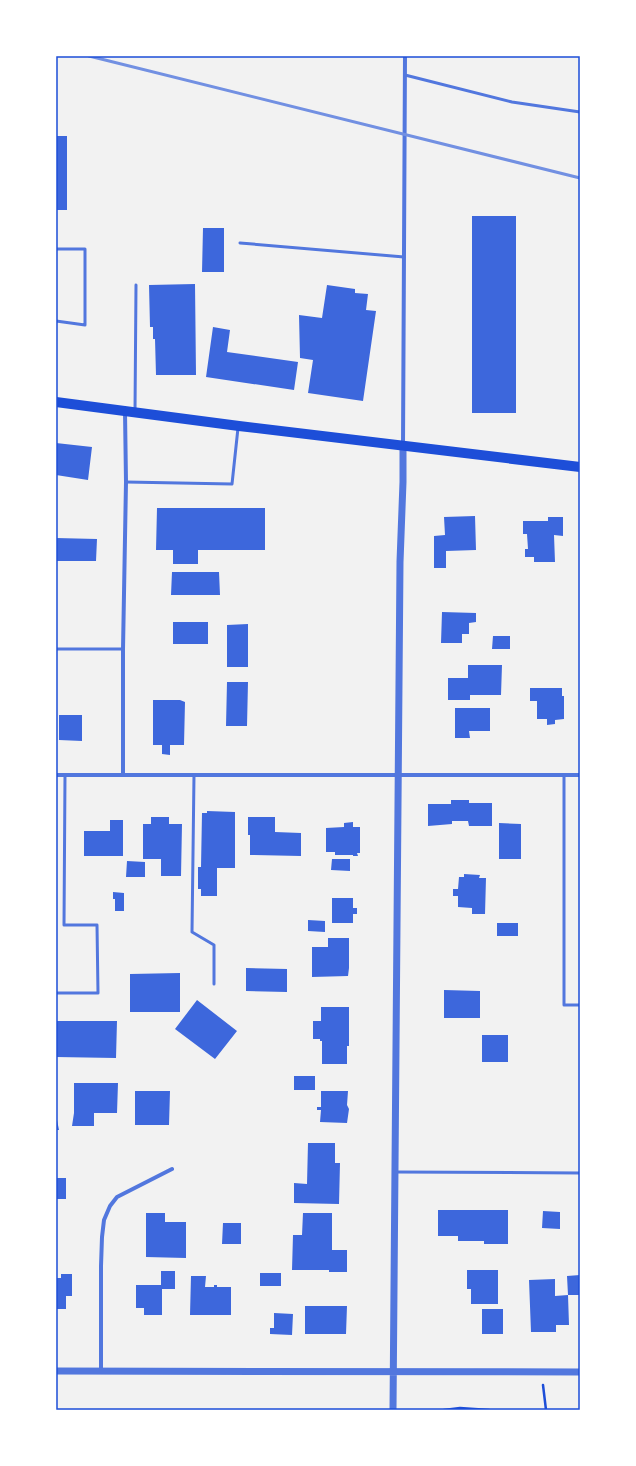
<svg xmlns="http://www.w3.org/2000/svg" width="636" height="1466" viewBox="0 0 636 1466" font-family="'Source Sans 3',sans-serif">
<rect width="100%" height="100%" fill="#f2f2f2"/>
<path fill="#3d67dc" d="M 56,136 L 67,136 L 67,210 L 56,210 Z
M 472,216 L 516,216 L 516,413 L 472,413 Z
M 203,228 L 224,228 L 224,272 L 202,272 Z
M 195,284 L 196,375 L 156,375 L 155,339 L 153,339 L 153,327 L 150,327 L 149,285 Z
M 327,285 L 355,289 L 355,293 L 368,294 L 366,310 L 376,311 L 363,401 L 308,393 L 313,360 L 300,358 L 299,315 L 322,318 Z
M 213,327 L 230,330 L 227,352 L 298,362 L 294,390 L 206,377 Z
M 56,443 L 92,447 L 88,480 L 56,475 Z
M 157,508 L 265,508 L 265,550 L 198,550 L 198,564 L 173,564 L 173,550 L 156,550 Z
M 475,516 L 476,550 L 446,551 L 446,568 L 434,568 L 434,536 L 445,535 L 444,517 Z
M 548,517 L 563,517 L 563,536 L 554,535 L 555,562 L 534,562 L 534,557 L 525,557 L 525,549 L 528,549 L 527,534 L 523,534 L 523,521 L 548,521 Z
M 56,538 L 97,539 L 96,561 L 56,561 Z
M 172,572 L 219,572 L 220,595 L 171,595 Z
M 442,612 L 476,613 L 476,622 L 469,623 L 469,634 L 462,634 L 462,643 L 441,643 Z
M 173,622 L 208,622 L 208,644 L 173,644 Z
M 248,624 L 248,667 L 227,667 L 227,625 Z
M 493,636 L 510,636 L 510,649 L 492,649 Z
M 468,665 L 502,665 L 501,695 L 470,695 L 470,700 L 448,700 L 448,678 L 468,678 Z
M 227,682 L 248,682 L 247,726 L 226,726 Z
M 530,688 L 562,688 L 562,696 L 564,696 L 564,719 L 555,720 L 555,724 L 547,725 L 547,719 L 537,719 L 537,701 L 530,701 Z
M 153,700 L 180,700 L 185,702 L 184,745 L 170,745 L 170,755 L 162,754 L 162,745 L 153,745 Z
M 455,708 L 490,708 L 490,731 L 469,731 L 470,738 L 455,738 Z
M 59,715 L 82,715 L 82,741 L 59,740 Z
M 451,800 L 469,800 L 469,803 L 492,803 L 492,826 L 469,826 L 468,821 L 452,821 L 452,824 L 428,826 L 428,804 L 451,804 Z
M 207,811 L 235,812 L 235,868 L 217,868 L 217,896 L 201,896 L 201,889 L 198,889 L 198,867 L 201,867 L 202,813 L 207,813 Z
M 151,817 L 169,817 L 169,824 L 182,824 L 181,876 L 161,876 L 161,859 L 143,859 L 143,824 L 151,824 Z
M 248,817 L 275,817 L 275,832 L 301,833 L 301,856 L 250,855 L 250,835 L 248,835 Z
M 110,820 L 123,820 L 123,856 L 84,856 L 84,831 L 110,831 Z
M 353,822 L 353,827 L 360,827 L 360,853 L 357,853 L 358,856 L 353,856 L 353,855 L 335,855 L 335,852 L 326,852 L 326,828 L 344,827 L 344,823 Z
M 499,823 L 521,824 L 521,859 L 499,859 Z
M 332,859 L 350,859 L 350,871 L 331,870 Z
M 127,861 L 145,862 L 145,877 L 126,877 Z
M 464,874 L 480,875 L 479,878 L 486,878 L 485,914 L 472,914 L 472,908 L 458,907 L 458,896 L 453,896 L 453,889 L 458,889 L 459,877 L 464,877 Z
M 113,892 L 124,893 L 124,911 L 115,911 L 115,899 L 113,899 Z
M 332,898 L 353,898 L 353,908 L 357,908 L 357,914 L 353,914 L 353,923 L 332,923 Z
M 308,920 L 325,921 L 325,932 L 308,931 Z
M 497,923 L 518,923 L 518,936 L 497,936 Z
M 328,938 L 349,938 L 349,968 L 348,976 L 312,977 L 312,947 L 328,947 Z
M 246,968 L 287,969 L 287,992 L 246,991 Z
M 180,973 L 180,1012 L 130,1012 L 130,974 Z
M 444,990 L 480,991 L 480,1018 L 444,1018 Z
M 197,1000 L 237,1031 L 215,1059 L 175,1029 Z
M 321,1007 L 349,1007 L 349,1046 L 347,1046 L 347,1064 L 322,1064 L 322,1041 L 320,1041 L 320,1039 L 313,1039 L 313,1021 L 321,1021 Z
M 56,1021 L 117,1021 L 116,1058 L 56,1057 Z
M 482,1035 L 508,1035 L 508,1062 L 482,1062 Z
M 294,1076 L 315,1076 L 315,1090 L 294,1090 Z
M 74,1083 L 118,1083 L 117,1113 L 94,1113 L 94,1126 L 72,1126 L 74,1113 Z
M 135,1091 L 170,1091 L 169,1125 L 135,1125 Z
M 321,1091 L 348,1091 L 347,1105 L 349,1109 L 347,1123 L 320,1122 L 321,1110 L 317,1110 L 317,1107 L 321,1107 Z
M 56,1115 L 59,1130 L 56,1130 Z
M 308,1143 L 335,1143 L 335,1163 L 340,1163 L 339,1204 L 294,1203 L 294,1183 L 307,1184 Z
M 56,1178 L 66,1178 L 66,1199 L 56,1199 Z
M 438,1210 L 508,1210 L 508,1244 L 484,1244 L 484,1241 L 458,1241 L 458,1236 L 438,1236 Z
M 543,1211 L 560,1212 L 560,1229 L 542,1228 Z
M 146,1213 L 165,1213 L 165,1222 L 186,1222 L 186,1258 L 146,1257 Z
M 303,1213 L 332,1213 L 332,1250 L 347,1250 L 347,1272 L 329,1272 L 329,1270 L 292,1270 L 293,1235 L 302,1235 Z
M 223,1223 L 241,1223 L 241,1244 L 222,1244 Z
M 467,1270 L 498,1270 L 498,1304 L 471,1304 L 471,1289 L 467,1289 Z
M 161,1271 L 175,1271 L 175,1289 L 162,1289 L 162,1315 L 144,1315 L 144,1308 L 136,1308 L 136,1285 L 161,1285 Z
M 260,1273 L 281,1273 L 281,1286 L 260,1286 Z
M 61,1274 L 72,1274 L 72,1296 L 66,1296 L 66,1309 L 56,1309 L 56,1278 L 61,1278 Z
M 580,1275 L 580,1295 L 568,1295 L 567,1276 Z
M 191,1276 L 206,1276 L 205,1287 L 214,1287 L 214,1285 L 217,1285 L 217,1287 L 231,1287 L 231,1315 L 190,1315 Z
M 555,1279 L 555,1296 L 568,1295 L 569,1325 L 556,1325 L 556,1332 L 531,1332 L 529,1280 Z
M 305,1306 L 347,1306 L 346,1334 L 305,1334 Z
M 482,1309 L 503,1309 L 503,1334 L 482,1334 Z
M 274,1313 L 293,1314 L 292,1335 L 270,1334 L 270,1328 L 274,1328 Z"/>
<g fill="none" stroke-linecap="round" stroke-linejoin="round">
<path stroke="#1d4ed8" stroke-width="2.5" d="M 543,1385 L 546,1410
M 444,1410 L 460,1408 L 489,1410"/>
<path stroke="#5277de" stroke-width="3" d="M 405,75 L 512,102 L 580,112
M 240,243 L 404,257
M 56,249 L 85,249 L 85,325 L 56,321
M 135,411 L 136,285
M 126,482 L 232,484 L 238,428
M 56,649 L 123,649
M 194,775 L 192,932 L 214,945 L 214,984
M 564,775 L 564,1005 L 580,1005
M 56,993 L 98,993 L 97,925 L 64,925 L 65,775
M 396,1172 L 580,1173"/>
<path stroke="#5277de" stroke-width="4" d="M 403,445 L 405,56
M 56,775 L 580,775
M 123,775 L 123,649 L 126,482 L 125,412
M 101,1371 L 101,1266 L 102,1237 L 104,1220 L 110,1206 L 117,1197 L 172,1169"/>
<path stroke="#5277de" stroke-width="7" d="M 56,1371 L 580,1372
M 393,1410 L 400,562 L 403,482 L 403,445"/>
<path stroke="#1d4ed8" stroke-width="10" d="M 56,402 L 239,426 L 580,467"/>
<path stroke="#7290e2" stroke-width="3" d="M 89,56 L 580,178"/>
</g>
<rect width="636" height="1466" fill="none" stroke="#ffffff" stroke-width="114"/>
<rect x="57" y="57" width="522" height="1352" fill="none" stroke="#1d4ed8" stroke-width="1.5"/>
</svg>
